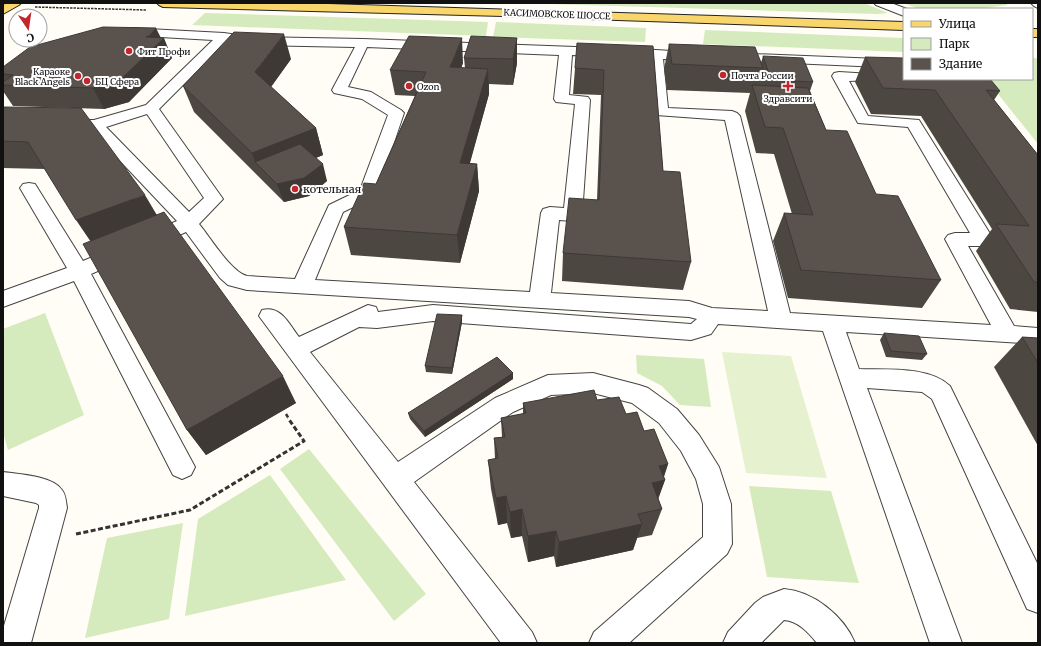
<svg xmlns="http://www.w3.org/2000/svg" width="1041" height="646" viewBox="0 0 1041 646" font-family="Merriweather,serif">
<rect width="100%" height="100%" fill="#fffdf5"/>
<path fill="#d5ebbd" d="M 516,3 L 864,3 L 888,13 L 878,14 Z
M 904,3 L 1007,3 L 1007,5 L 979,9 L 919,9 Z
M 205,13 L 488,22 L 486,36 L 192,25 Z
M 496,22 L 646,28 L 645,42 L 493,37 Z
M 705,30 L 904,38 L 904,52 L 703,44 Z
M 1032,57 L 1038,59 L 1038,144 L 994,89 L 983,79 L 1032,79 Z
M 45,313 L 84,415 L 8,450 L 3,432 L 3,329 Z
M 636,355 L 704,359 L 711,407 L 680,405 L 662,386 L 637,373 Z
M 309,449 L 426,594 L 394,621 L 280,469 Z
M 270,475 L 346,580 L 185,616 L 198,519 Z
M 749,486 L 831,491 L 859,583 L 767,577 Z
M 183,523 L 169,619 L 85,638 L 107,538 Z"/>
<path fill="#e6f2cf" d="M 722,352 L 791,356 L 827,478 L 746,473 Z"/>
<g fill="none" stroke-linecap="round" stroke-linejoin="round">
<defs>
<path id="minor" d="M 874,3 L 891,3 L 907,9 L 904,9 L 904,16 L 876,5 Z
M 1031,3 L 1038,3 L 1038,8 L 1034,6 Z
M 129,28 L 224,33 L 251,37 L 363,39 L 656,50 L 702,53 L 704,56 L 702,59 L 697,60 L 663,59 L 668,108 L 732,111 L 737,113 L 740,116 L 790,313 L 991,325 L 945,239 L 948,235 L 955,233 L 970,233 L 908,127 L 858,123 L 832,76 L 834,73 L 839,72 L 872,74 L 874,77 L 872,80 L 849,81 L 868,116 L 919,120 L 994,240 L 991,244 L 984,246 L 968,246 L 1014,326 L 1038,328 L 1038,344 L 846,332 L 859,369 C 887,370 929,366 950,386 L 1038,565 L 1038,613 L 1027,609 L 932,399 L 922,392 L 867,388 L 962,643 L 930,643 L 823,331 L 718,324 L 711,334 L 691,340 L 433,321 L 377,328 L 359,327 L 310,352 L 398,462 L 495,398 L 548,375 L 593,373 L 639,385 L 648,388 L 677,409 L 699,435 L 719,467 L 731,504 L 732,544 L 727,554 L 629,643 L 589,643 L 594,632 L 703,537 L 703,504 L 696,479 L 681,451 L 659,423 L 632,403 L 593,393 L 551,395 L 513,412 L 414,482 L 532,632 L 537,643 L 501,643 L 259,316 L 262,310 C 281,305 289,324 299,337 L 368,305 L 376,307 L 378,312 L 433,305 L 691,324 L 697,319 L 689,317 L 247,290 L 228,285 L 220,278 L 186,232 L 91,274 L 195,467 L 191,475 L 182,479 L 173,475 L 74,281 L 3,307 L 3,291 L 67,268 L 20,188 L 23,184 L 29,183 L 35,184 L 83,261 L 177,221 L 91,130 L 3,129 L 3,119 L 94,120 L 146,105 L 213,40 L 125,35 L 123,32 L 125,29 ZM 227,41 L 251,45 L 355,47 L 332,90 L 334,93 L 362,99 L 388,115 L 360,190 L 329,205 L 295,279 L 247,276 C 231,272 210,237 199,224 L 223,199 L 159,109 ZM 367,47 L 559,55 L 554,99 L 556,102 L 575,104 L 564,208 L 550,207 L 543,209 L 541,213 L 530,292 L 315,280 L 343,212 L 374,197 L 377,193 L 404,113 L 401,110 L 371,92 L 348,87 ZM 572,55 L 650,58 L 653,112 L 656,115 L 725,120 L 768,311 L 712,308 L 689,301 L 551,293 L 559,220 L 573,221 L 580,219 L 582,215 L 590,100 L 588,97 L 569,95 ZM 147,114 L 204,198 L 189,212 L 106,127 Z
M 729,53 L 904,60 L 904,68 L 724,60 L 722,57 L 724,54 Z
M 3,472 C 18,474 53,476 62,490 C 66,495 66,502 67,508 L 31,643 L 3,643 L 3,629 L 39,508 L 39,505 L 36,503 L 3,496 Z
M 784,589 C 813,591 844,616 855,643 L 817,643 C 808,632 798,621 784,620 L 761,643 L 723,643 L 728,632 L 755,603 L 763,597 Z"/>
<path id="major" d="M 7,3 L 21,3 L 19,5 L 3,14 L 3,5 Z
M 157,3 L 297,3 L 904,22 L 904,30 L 503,16 L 163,7 L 159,5 Z
M 1032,29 L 1038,29 L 1038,37 L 1032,37 Z"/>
</defs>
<use href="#minor" stroke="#444" stroke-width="2"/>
<use href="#major" stroke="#222" stroke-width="2"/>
<path stroke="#333" stroke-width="1.5" stroke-dasharray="2.5 1" stroke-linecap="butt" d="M 35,7 L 146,10"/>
<path stroke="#333" stroke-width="2.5" stroke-dasharray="4 2" stroke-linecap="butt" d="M 286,414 L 289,419"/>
<path stroke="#333" stroke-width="3" stroke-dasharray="5 2.5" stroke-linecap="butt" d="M 76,534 L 190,510 L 304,441 L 288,418"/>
<use href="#minor" fill="#fff" fill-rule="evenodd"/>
<use href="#major" fill="#f9d66b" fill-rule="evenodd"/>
</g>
<path fill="#4d4742" d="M 161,38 L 172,58 L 129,102 L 104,109 L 13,106 L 3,91 L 3,67 Z
M 517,38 L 517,63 L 513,85 L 489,84 L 489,94 L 470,163 L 477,164 L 479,191 L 460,263 L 351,255 L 344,227 L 376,184 L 415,96 L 395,95 L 390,70 L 463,63 L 461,68 L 465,68 L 464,58 Z
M 669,44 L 761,63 L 763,56 L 813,82 L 810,91 L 826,130 L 876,194 L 941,280 L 922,308 L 788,298 L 773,241 L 784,213 L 792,214 L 774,154 L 756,153 L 745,111 L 750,93 L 667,90 L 664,69 Z
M 653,46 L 663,171 L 691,262 L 683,290 L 562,281 L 563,253 L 597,200 L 601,95 L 573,94 L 575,68 Z
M 865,57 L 1000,91 L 994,100 L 1038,155 L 1038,312 L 1010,309 L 976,251 L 992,229 L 921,116 L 871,114 L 855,82 Z
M 291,59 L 271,87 L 316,128 L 323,155 L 316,158 L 327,181 L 309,196 L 284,202 L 194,112 L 183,86 Z
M 3,107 L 157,215 L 296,403 L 206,455 L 187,430 L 91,241 L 45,169 L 3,168 Z
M 462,315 L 462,322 L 452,374 L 426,372 L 425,366 Z
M 884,333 L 927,354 L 922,360 L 886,357 L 880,340 Z
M 1022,337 L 1038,338 L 1038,446 L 994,367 Z
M 513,373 L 513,379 L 425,437 L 410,419 L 408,413 Z
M 597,400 L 626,414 L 644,431 L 668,464 L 664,477 L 665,480 L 658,498 L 662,509 L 652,535 L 637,538 L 633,550 L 556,567 L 554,556 L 528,562 L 522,536 L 511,538 L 507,523 L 498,525 L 491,489 L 488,460 L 495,459 L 494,438 L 502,437 L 501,418 L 523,414 L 523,403 Z"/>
<path fill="#3f3936" d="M 156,28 L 162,40 L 164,38 L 172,58 L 129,102 L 104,109 L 93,88 Z
M 284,34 L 291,59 L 263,98 L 255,72 Z
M 462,38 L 463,63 L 452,92 L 450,67 Z
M 517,38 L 517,63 L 513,85 L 513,59 Z
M 488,69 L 489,94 L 462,190 L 460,163 Z
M 316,128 L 323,155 L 270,176 L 255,162 L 252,153 Z
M 323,164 L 327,181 L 309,196 L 284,202 L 277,184 Z
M 477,164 L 479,191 L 460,263 L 457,235 Z
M 145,195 L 161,222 L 95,248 L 76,220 Z
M 462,315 L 462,322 L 452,374 L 452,368 Z
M 513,373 L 513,379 L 425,437 L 424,431 Z
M 283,376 L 296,403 L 206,455 L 187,430 Z
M 668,464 L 662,481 L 665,480 L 655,508 L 652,483 L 659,466 Z
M 506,496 L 507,523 L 498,525 L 496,498 Z
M 522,509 L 522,536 L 511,538 L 510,512 Z
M 642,524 L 633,550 L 556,567 L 559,542 Z
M 556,531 L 554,556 L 528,562 L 528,536 Z"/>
<path fill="#5a524d" stroke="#3f3936" d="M 103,27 L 156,28 L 146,37 L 164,38 L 119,81 L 93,88 L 3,85 L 3,82 L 13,75 L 3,74 L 3,67 L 30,47 Z
M 234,32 L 284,34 L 255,72 L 316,128 L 252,153 L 183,86 Z
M 409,36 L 462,38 L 450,67 L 488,69 L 460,163 L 477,164 L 457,235 L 344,227 L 364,183 L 376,184 L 426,72 L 390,70 Z
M 471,36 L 517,38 L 513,59 L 464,58 Z
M 577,43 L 653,46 L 663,171 L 680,172 L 691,262 L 563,253 L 569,198 L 599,200 L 604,70 L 575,68 Z
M 669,44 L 755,47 L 763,68 L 672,64 Z
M 763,56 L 803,58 L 813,82 L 771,80 Z
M 865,57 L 904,58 L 904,79 L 990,79 L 1000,91 L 986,90 L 1038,155 L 1038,282 L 1034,282 L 996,224 L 1029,226 L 935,90 L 883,88 Z
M 752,85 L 808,88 L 826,130 L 847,131 L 876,194 L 898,196 L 941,280 L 801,270 L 784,213 L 813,215 L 783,128 L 765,127 Z
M 3,107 L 81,108 L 145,195 L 76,220 L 28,142 L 3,141 Z
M 300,144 L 323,164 L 304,178 L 277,184 L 255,162 Z
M 164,212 L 283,376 L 187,430 L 83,244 Z
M 437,314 L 462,315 L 452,368 L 425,366 Z
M 884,333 L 919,336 L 927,354 L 891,351 Z
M 1022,337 L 1038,338 L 1038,363 Z
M 497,357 L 513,373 L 424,431 L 408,413 Z
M 594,390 L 597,400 L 619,397 L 626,414 L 637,412 L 644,431 L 654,429 L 668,464 L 659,466 L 665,480 L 652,483 L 662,509 L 638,514 L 642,524 L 559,542 L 556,531 L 528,536 L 522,509 L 510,512 L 506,496 L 496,498 L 488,460 L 498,458 L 494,438 L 505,437 L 501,418 L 526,413 L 523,403 Z"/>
<g fill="#c4262e" stroke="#fff" stroke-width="1.5">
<circle cx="129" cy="51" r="4"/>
<circle cx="723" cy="75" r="4"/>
<circle cx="78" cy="76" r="4"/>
<circle cx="87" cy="81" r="4"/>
<circle cx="409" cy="86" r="4"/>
<path d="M786 80h4v4h4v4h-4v4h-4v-4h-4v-4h4z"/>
<circle cx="295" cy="189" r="4"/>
</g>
<g text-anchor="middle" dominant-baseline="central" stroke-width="4" stroke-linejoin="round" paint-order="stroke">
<g font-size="9" fill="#111" stroke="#fff">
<text transform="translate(557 14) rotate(2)">КАСИМОВСКОЕ ШОССЕ</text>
</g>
<g font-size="9" fill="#111" stroke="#fff" text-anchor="start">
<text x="137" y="51">Фит Профи</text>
<text x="70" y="71" text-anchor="end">Караоке<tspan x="70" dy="10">Black Angels</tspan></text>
<text x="731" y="75">Почта России</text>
<text x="95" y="81">БЦ Сфера</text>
<text x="417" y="86">Ozon</text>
<text x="788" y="98" text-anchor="middle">Здравсити</text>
</g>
<g font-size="11" fill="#111" stroke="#fff" text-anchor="start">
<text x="303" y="189">котельная</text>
</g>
</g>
<rect width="1041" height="646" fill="none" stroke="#111111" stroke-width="8"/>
<rect x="903" y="8" width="130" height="72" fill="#ffffff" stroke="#a0a0a0"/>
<rect x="911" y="21" width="20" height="6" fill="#f9d66b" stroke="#a0a0a0"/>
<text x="939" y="28" font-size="12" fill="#111111">Улица</text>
<rect x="911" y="38" width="20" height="12" fill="#d5ebbd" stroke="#a0a0a0"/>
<text x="939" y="48" font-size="12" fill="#111111">Парк</text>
<rect x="911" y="58" width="20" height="12" fill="#5a524d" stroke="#a0a0a0"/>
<text x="939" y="68" font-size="12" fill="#111111">Здание</text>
<g transform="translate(28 28) rotate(167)"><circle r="19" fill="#ffffff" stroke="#a0a0a0"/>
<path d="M0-3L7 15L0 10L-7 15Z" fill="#c4262e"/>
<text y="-6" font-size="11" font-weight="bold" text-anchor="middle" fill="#111111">С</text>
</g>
</svg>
